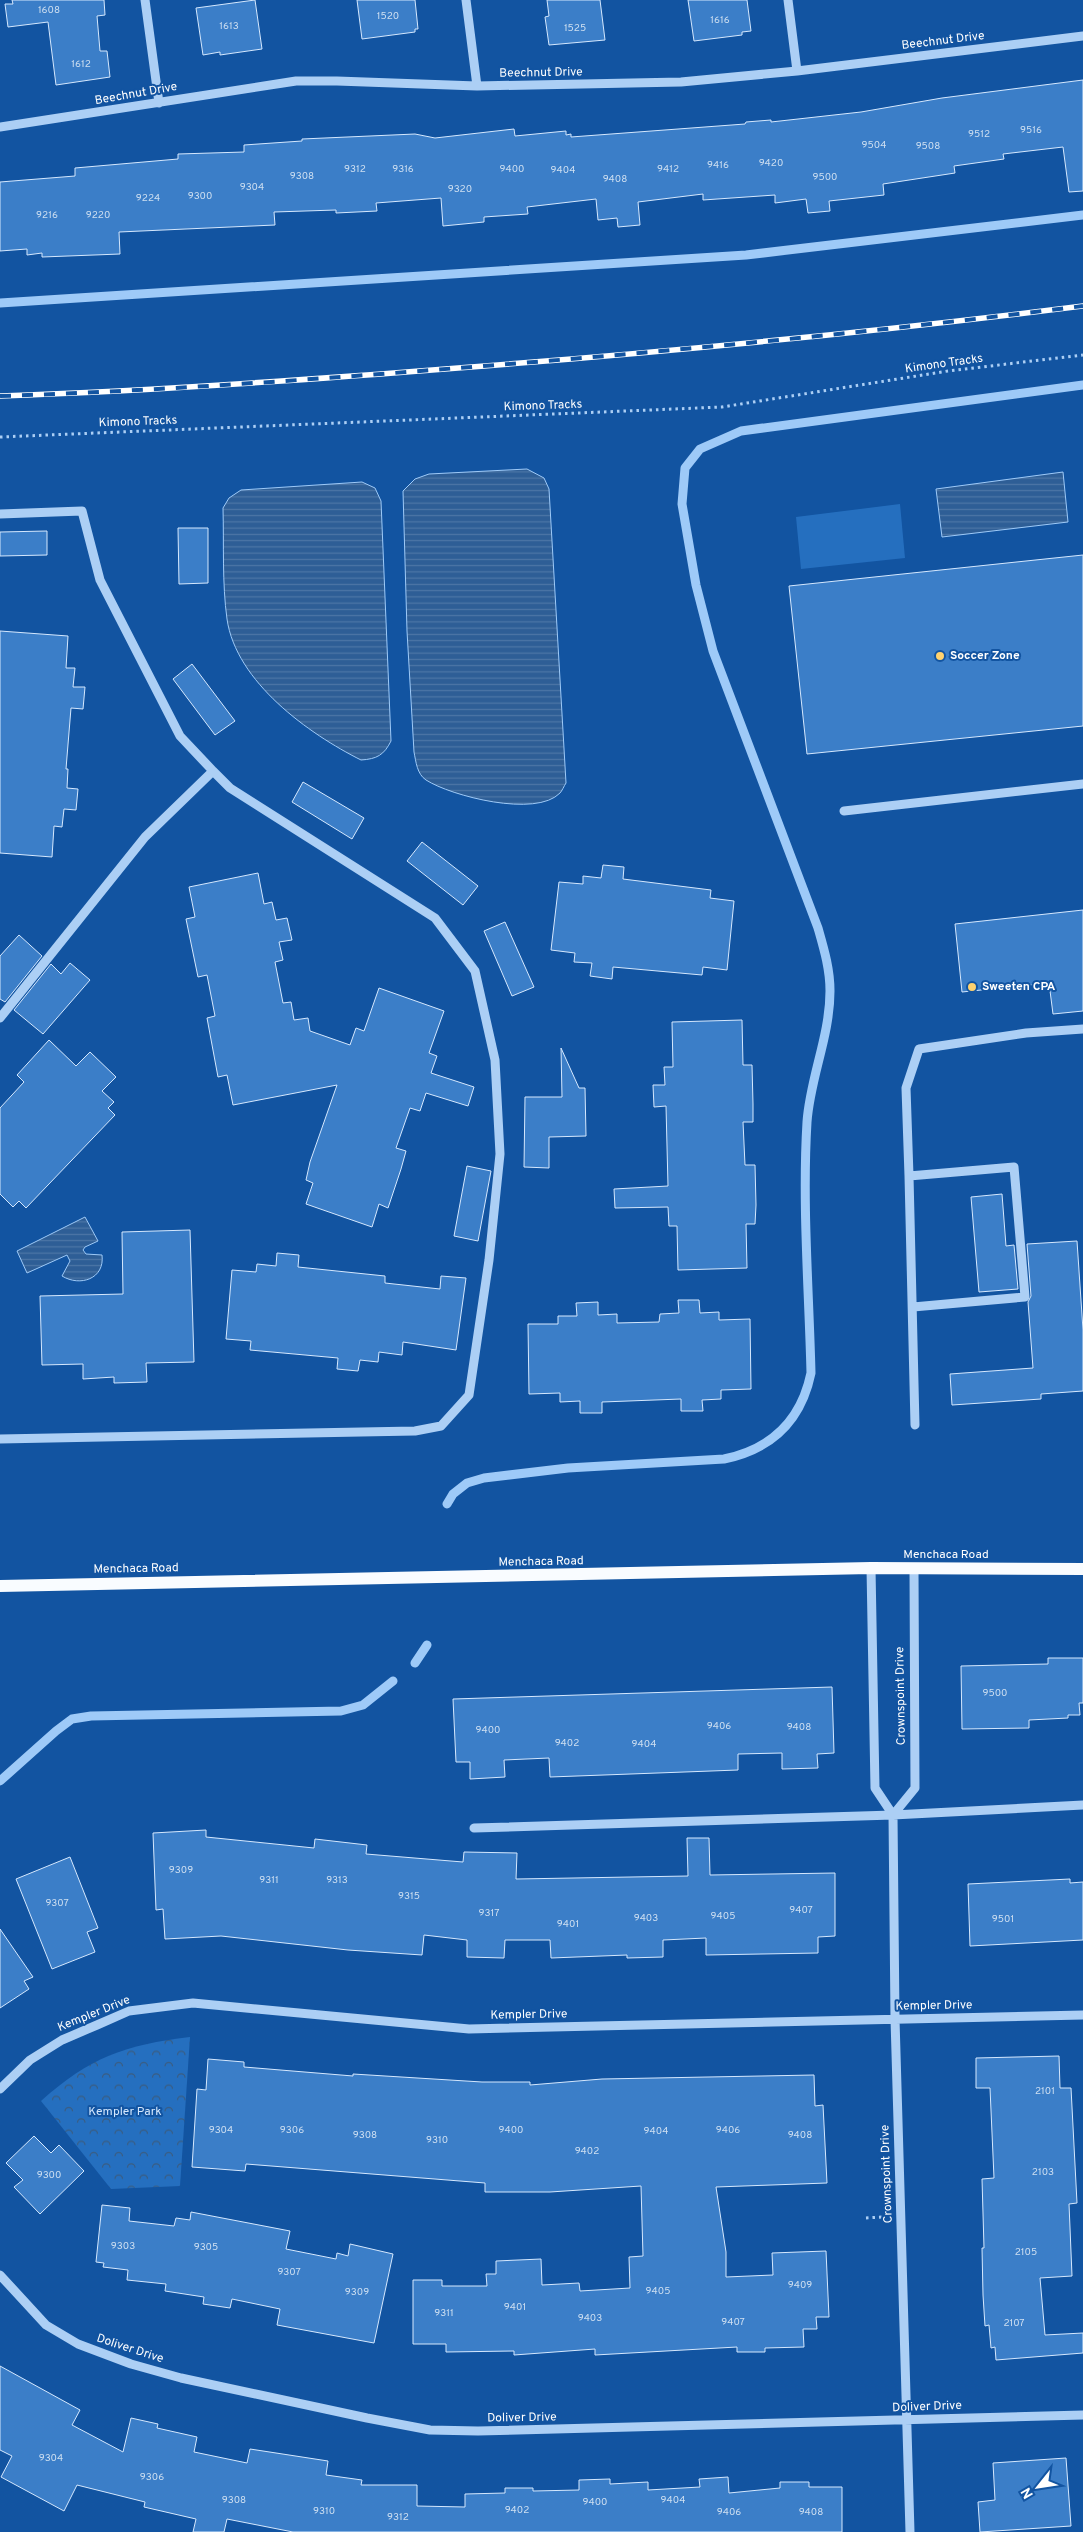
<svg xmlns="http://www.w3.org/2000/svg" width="1083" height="2532" viewBox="0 0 1083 2532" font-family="Overpass,sans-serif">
<defs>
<pattern id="forest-crowns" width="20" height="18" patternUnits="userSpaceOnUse" patternTransform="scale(1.25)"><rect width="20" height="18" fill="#256fbf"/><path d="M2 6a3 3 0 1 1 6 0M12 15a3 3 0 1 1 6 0" fill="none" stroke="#3a5c80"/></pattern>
<pattern id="water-rules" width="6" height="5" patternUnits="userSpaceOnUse" patternTransform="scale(1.25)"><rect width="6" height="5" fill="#2e5e96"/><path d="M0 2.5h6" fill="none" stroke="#4d76a6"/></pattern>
</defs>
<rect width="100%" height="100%" fill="#1254a1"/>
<path fill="url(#forest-crowns)" d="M 190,2037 L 180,2186 L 111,2189 L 41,2101 C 90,2057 125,2045 190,2037 Z"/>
<path fill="#256fbf" d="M 900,504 L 905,558 L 801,569 L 796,517 Z"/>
<path fill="url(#water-rules)" stroke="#9ecaf8" d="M 527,469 L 544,478 L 549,489 L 566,783 C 564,786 562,791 560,793 C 536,818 451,796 426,780 C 417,774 416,762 414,752 L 407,631 L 403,491 L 415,479 L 429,474 Z
M 1063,472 L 1068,522 L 942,537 L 936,489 Z
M 362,482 L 375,488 L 381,501 L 391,741 C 384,755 377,759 361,760 C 309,734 236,682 227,619 C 222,583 224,545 223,508 L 229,498 L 241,490 Z
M 85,1217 L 98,1241 L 85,1247 L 83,1250 L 86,1254 L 102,1255 C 105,1279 80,1287 62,1276 L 70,1261 L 67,1255 L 27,1273 L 17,1251 Z"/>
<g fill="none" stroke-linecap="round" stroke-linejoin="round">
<path stroke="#9ecaf8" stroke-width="9" d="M 0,303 L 746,255 L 1083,215
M 447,1504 L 453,1494 L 467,1483 L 484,1478 L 568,1468 L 724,1459 C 772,1449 801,1421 811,1373 C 809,1290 802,1205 807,1122 C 810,1078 830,1036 830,991 C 830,969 824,949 818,928 L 713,651 L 696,585 L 682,504 L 685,468 L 700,449 L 741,431 L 1083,385
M 415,1663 L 427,1645
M 0,1781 L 56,1731 L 72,1719 L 91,1716 L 341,1711 L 363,1705 L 393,1681"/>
</g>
<path fill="#3b7ec8" stroke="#d5e8fe" d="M 12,0 L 104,0 L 105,15 L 97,16 L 100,51 L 107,51 L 110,77 L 56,85 L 48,22 L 8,27 L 5,4 L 13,4 Z
M 255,0 L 262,49 L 220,55 L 220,52 L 203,55 L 196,8 Z
M 357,0 L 415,0 L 418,29 L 415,29 L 415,32 L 362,39 Z
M 547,0 L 600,0 L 605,40 L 549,45 L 545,17 L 549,16 Z
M 688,0 L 747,0 L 751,31 L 742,32 L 742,35 L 694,41 Z
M 1083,80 L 1083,191 L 1069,192 L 1063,147 L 1003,154 L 1004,159 L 954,166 L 955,173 L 883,184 L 884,195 L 829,201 L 830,211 L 808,213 L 806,199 L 775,203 L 775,195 L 703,200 L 703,194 L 638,202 L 640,225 L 618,227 L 617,218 L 598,220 L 596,199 L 527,207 L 528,214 L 484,217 L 484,222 L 443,226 L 441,198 L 376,203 L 377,211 L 336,213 L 336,210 L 274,212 L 275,225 L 119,232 L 120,254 L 42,257 L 42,253 L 27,255 L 27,249 L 0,251 L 0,182 L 75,176 L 75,168 L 178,159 L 178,154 L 244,152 L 244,145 L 302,141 L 302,139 L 415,134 L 435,138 L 514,129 L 515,136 L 566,131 L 566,135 L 571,134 L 571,137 L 745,124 L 746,122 L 771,120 L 771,122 L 861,112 L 942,98 Z
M 178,528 L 208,528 L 208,583 L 179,584 Z
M 47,531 L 47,555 L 0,556 L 0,532 Z
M 1083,555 L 1083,726 L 807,754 L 789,586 Z
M 0,631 L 68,636 L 66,668 L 75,668 L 73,687 L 85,687 L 83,709 L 71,708 L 66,769 L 68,769 L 67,788 L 78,789 L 76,810 L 64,809 L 62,827 L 54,826 L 52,857 L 0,853 Z
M 192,664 L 235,721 L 215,735 L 173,679 Z
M 303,782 L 364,818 L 352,839 L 292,802 Z
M 422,842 L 478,886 L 463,905 L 407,861 Z
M 603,865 L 624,867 L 623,879 L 711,890 L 710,898 L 734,901 L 727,970 L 703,967 L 702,975 L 613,967 L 612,979 L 590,976 L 592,963 L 574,962 L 575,953 L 551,950 L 559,882 L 583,884 L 583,876 L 601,878 Z
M 258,873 L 264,904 L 272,902 L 276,920 L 287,918 L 292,940 L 279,942 L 283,960 L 275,962 L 283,1003 L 291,1002 L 294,1020 L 308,1018 L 310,1031 L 350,1045 L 356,1028 L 364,1031 L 379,988 L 444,1011 L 429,1053 L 437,1056 L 431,1073 L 474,1087 L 468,1106 L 426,1093 L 420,1111 L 410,1108 L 396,1148 L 406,1151 L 401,1169 L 388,1208 L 379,1204 L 372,1227 L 306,1204 L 313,1183 L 306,1180 L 310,1162 L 337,1085 L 233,1105 L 227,1075 L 218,1077 L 207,1018 L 215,1016 L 207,975 L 198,977 L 186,919 L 195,917 L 189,887 Z
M 1083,910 L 1083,1011 L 1053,1014 L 1049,983 L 962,992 L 955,924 Z
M 505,922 L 534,987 L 512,996 L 484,931 Z
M 19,935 L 42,956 L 5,1002 L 0,999 L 0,956 Z
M 70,963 L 90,980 L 43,1034 L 14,1010 L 51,964 L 61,974 Z
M 742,1020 L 743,1065 L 752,1065 L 753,1104 L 753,1122 L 743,1122 L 745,1165 L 755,1165 L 756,1205 L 755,1224 L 746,1224 L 747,1268 L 678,1270 L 677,1226 L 669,1226 L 668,1207 L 615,1208 L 614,1189 L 668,1186 L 666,1106 L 654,1107 L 653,1085 L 665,1085 L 664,1067 L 673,1067 L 672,1022 Z
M 49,1040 L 76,1066 L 90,1052 L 116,1077 L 102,1091 L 114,1102 L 108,1108 L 115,1115 L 26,1208 L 19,1201 L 13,1207 L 0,1194 L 0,1108 L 24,1082 L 17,1075 Z
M 561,1048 L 579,1088 L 585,1088 L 586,1136 L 549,1137 L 549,1168 L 524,1167 L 525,1097 L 562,1097 Z
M 467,1166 L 491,1171 L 478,1241 L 454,1236 Z
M 1002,1194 L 1006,1246 L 1014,1245 L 1018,1289 L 979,1292 L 971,1197 Z
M 190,1230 L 194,1362 L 146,1363 L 147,1382 L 114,1383 L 114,1377 L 83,1379 L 83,1364 L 42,1365 L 40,1296 L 123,1294 L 122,1232 Z
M 1077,1241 L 1083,1330 L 1083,1391 L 1041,1394 L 1041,1399 L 952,1405 L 950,1374 L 1033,1368 L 1028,1302 L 1031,1296 L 1027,1244 Z
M 277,1253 L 299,1255 L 298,1267 L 385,1276 L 385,1283 L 440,1289 L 441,1276 L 466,1278 L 456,1350 L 403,1342 L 402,1355 L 379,1352 L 378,1362 L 360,1360 L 358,1371 L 337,1369 L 338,1358 L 250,1350 L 251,1341 L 226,1339 L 232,1270 L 256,1272 L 257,1264 L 276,1266 Z
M 678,1300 L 699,1300 L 700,1313 L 719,1312 L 719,1320 L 750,1319 L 751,1389 L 721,1390 L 721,1399 L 702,1400 L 703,1411 L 681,1411 L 681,1399 L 602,1402 L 602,1413 L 580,1413 L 580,1401 L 560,1402 L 560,1393 L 529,1394 L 528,1324 L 558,1324 L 558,1316 L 577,1316 L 576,1303 L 598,1302 L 598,1315 L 617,1314 L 617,1323 L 659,1322 L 660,1314 L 679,1313 Z
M 1048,1658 L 1083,1658 L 1083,1703 L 1079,1703 L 1080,1715 L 1068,1715 L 1068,1718 L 1029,1720 L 1029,1728 L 962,1729 L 961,1666 L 1048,1664 Z
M 832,1687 L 834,1753 L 817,1754 L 818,1768 L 782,1769 L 782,1753 L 738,1754 L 738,1770 L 550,1777 L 549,1758 L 504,1760 L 505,1777 L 470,1779 L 470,1762 L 456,1762 L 453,1699 Z
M 206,1830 L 206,1837 L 314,1848 L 315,1839 L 367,1845 L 366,1854 L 463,1862 L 464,1852 L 517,1853 L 516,1879 L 688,1876 L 687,1838 L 709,1838 L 710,1875 L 835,1873 L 835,1936 L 818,1937 L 818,1953 L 706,1955 L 706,1938 L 663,1940 L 663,1957 L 627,1958 L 627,1955 L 551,1958 L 550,1940 L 505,1940 L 504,1958 L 467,1957 L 467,1940 L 424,1935 L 422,1955 L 348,1950 L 221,1936 L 165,1939 L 163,1909 L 156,1910 L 153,1833 Z
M 70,1857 L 98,1928 L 87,1932 L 95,1952 L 52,1969 L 16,1879 Z
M 1070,1879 L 1070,1883 L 1083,1882 L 1083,1940 L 970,1946 L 968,1884 Z
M 0,1929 L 33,1977 L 24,1981 L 29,1989 L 0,2008 Z
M 1059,2056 L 1060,2088 L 1071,2088 L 1077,2203 L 1069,2204 L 1072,2276 L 1040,2278 L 1045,2335 L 1083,2333 L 1083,2353 L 996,2360 L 995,2347 L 991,2348 L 989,2325 L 985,2326 L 983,2295 L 982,2248 L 984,2248 L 982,2179 L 994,2178 L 990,2088 L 976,2088 L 976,2058 Z
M 208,2059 L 244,2062 L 244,2067 L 353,2076 L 353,2074 L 482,2082 L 530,2082 L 530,2085 L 602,2079 L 814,2075 L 815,2106 L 823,2105 L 827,2183 L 716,2187 L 726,2252 L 726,2277 L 773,2275 L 772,2253 L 826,2251 L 829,2317 L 816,2317 L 817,2329 L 803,2329 L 804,2347 L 765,2348 L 765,2352 L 737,2352 L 737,2347 L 595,2355 L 595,2349 L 514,2355 L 514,2351 L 446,2352 L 446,2344 L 413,2344 L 413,2280 L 442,2280 L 442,2286 L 487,2286 L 486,2274 L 496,2274 L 496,2261 L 541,2259 L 542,2285 L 579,2283 L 580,2291 L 630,2288 L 629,2257 L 643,2256 L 641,2186 L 550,2192 L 485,2192 L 485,2183 L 246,2164 L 245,2171 L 192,2167 L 197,2089 L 206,2090 Z
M 34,2136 L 51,2153 L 59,2145 L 84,2171 L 40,2214 L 14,2187 L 23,2180 L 6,2163 Z
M 102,2205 L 130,2208 L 129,2221 L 174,2226 L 176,2218 L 190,2220 L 191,2212 L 290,2231 L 286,2249 L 336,2259 L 337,2253 L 348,2256 L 350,2244 L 393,2254 L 374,2343 L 277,2325 L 280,2309 L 232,2299 L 230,2308 L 203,2304 L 204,2297 L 165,2291 L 166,2284 L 127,2280 L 128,2270 L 103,2267 L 104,2263 L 96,2262 Z
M 0,2366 L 80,2410 L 72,2425 L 123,2452 L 131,2418 L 158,2424 L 157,2428 L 197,2437 L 194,2452 L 247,2463 L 250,2449 L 328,2461 L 326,2475 L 362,2480 L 361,2485 L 417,2485 L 417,2506 L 465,2507 L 465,2494 L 505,2493 L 505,2488 L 533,2488 L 533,2491 L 579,2490 L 579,2480 L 610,2479 L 610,2484 L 648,2482 L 648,2490 L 700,2487 L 699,2479 L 728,2477 L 729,2493 L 780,2488 L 780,2482 L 809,2482 L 809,2487 L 842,2487 L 842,2532 L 293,2532 L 227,2519 L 224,2532 L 193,2532 L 196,2519 L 144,2507 L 145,2502 L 77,2485 L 64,2511 L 1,2477 L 12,2456 L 0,2450 Z
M 1066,2458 L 1071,2526 L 980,2532 L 978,2502 L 995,2500 L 993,2463 Z"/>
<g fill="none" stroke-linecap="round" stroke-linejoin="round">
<path stroke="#accff5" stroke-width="3" stroke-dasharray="2.5 4" stroke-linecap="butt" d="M 0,437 L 722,407 L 948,371 L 1083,355
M 866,2218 L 883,2217"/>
<path stroke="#accff5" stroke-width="9" d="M 145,0 L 159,103
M 466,0 L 477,86
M 788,0 L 797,71
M 0,127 L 296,81 L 337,81 L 477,86 L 681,82 L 797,71 L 1083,36
M 0,514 L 82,511 L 100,580 L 180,736 L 213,771
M 844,811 L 1083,784
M 0,1018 L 145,837 L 213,771 L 230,788 L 435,918 L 475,971 L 495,1060 L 500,1154 L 489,1260 L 469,1395 L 441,1426 L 415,1431 L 0,1439
M 909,1176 L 906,1088 L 919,1049 L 1026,1033 L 1083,1029
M 913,1307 L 1025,1297 L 1014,1167 L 909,1176 L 915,1425
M 871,1568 L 875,1788 L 893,1815 L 895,2019 L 910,2532
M 893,1815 L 915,1788 L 914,1569
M 474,1828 L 893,1815 L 1083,1805
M 0,2089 L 30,2060 L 62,2040 L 97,2025 L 129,2011 L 193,2003 L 469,2029 L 1083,2015
M 0,2275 L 46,2325 L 78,2344 L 131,2364 L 181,2378 L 367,2418 L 430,2430 L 478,2431 L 1083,2415"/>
<path stroke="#f9fcff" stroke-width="12" d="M 0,1586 L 871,1568 L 1083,1569"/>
<defs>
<path id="rail" d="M 0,396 C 153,391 306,380 458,368 C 667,352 875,332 1083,306"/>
</defs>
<use href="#rail" stroke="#fff" stroke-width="5.5"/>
<use href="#rail" stroke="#1254a1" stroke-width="4" stroke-dasharray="11" stroke-linecap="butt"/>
</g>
<g fill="#ffd26f" stroke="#1254a1" stroke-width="2">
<circle cx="940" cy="656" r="5"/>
<circle cx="972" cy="987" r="5"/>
</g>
<g text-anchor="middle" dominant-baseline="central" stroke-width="4" stroke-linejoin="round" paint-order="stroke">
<g font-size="10" fill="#cedff1">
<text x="49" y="10">1608</text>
<text x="388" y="16">1520</text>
<text x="720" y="20">1616</text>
<text x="229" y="26">1613</text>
<text x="575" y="28">1525</text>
<text x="81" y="64">1612</text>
<text x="1031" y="130">9516</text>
<text x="979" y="134">9512</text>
<text x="874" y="145">9504</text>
<text x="928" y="146">9508</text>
<text x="771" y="163">9420</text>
<text x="718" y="165">9416</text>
<text x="355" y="169">9312</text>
<text x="403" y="169">9316</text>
<text x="512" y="169">9400</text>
<text x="668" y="169">9412</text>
<text x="563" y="170">9404</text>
<text x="302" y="176">9308</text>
<text x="825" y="177">9500</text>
<text x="615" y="179">9408</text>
<text x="252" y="187">9304</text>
<text x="460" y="189">9320</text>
<text x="200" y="196">9300</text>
<text x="148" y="198">9224</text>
<text x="47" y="215">9216</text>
<text x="98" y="215">9220</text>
<text x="995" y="1693">9500</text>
<text x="719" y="1726">9406</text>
<text x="799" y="1727">9408</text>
<text x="488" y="1730">9400</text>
<text x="567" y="1743">9402</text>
<text x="644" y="1744">9404</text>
<text x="181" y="1870">9309</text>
<text x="269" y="1880">9311</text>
<text x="337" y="1880">9313</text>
<text x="409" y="1896">9315</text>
<text x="57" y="1903">9307</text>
<text x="801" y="1910">9407</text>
<text x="489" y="1913">9317</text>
<text x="723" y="1916">9405</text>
<text x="646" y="1918">9403</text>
<text x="1003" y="1919">9501</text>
<text x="568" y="1924">9401</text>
<text x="1045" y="2091">2101</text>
<text x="221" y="2130">9304</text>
<text x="292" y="2130">9306</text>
<text x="511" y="2130">9400</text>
<text x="728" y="2130">9406</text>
<text x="656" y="2131">9404</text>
<text x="365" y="2135">9308</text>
<text x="800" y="2135">9408</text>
<text x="437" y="2140">9310</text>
<text x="587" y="2151">9402</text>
<text x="1043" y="2172">2103</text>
<text x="49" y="2175">9300</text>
<text x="123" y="2246">9303</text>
<text x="206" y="2247">9305</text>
<text x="1026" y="2252">2105</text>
<text x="289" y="2272">9307</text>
<text x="800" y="2285">9409</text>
<text x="658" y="2291">9405</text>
<text x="357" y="2292">9309</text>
<text x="515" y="2307">9401</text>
<text x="444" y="2313">9311</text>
<text x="590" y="2318">9403</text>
<text x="733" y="2322">9407</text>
<text x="1014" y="2323">2107</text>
<text x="51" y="2458">9304</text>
<text x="152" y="2477">9306</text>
<text x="234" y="2500">9308</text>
<text x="673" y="2500">9404</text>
<text x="595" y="2502">9400</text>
<text x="517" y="2510">9402</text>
<text x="324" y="2511">9310</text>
<text x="729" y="2512">9406</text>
<text x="811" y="2512">9408</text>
<text x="398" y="2517">9312</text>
</g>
<g font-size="12" fill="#fff" stroke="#1254a1">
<text transform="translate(943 41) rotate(-7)">Beechnut Drive</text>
<text transform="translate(541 73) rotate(-1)">Beechnut Drive</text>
<text transform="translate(136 94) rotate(-10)">Beechnut Drive</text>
<text transform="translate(944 364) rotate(-8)">Kimono Tracks</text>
<text transform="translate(543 406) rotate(-2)">Kimono Tracks</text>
<text transform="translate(138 422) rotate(-2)">Kimono Tracks</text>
<text x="946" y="1555">Menchaca Road</text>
<text transform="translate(541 1562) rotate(-1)">Menchaca Road</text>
<text transform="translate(136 1569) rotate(-1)">Menchaca Road</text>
<text transform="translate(901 1696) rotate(-91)">Crownspoint Drive</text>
<text transform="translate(934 2006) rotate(-1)">Kempler Drive</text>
<text transform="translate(94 2014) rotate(-22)">Kempler Drive</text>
<text transform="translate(529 2015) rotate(-1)">Kempler Drive</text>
<text transform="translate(887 2174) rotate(-92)">Crownspoint Drive</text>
<text transform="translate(130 2349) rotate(18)">Doliver Drive</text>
<text transform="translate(927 2407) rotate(-2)">Doliver Drive</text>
<text transform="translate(522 2418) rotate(-1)">Doliver Drive</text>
</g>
<g font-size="12" font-weight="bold" fill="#fff" stroke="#1254a1" text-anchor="start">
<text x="950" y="656">Soccer Zone</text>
<text x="982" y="987">Sweeten CPA</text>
</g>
<g font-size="12" fill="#d5e8fe" stroke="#1254a1">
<text x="125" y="2112">Kempler Park</text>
</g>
</g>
<g transform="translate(1038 2487) rotate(240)" stroke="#1254a1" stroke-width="4" paint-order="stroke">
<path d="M0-4L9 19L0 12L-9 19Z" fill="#ffffff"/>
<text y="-8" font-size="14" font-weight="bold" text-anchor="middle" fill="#ffffff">N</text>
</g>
</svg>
